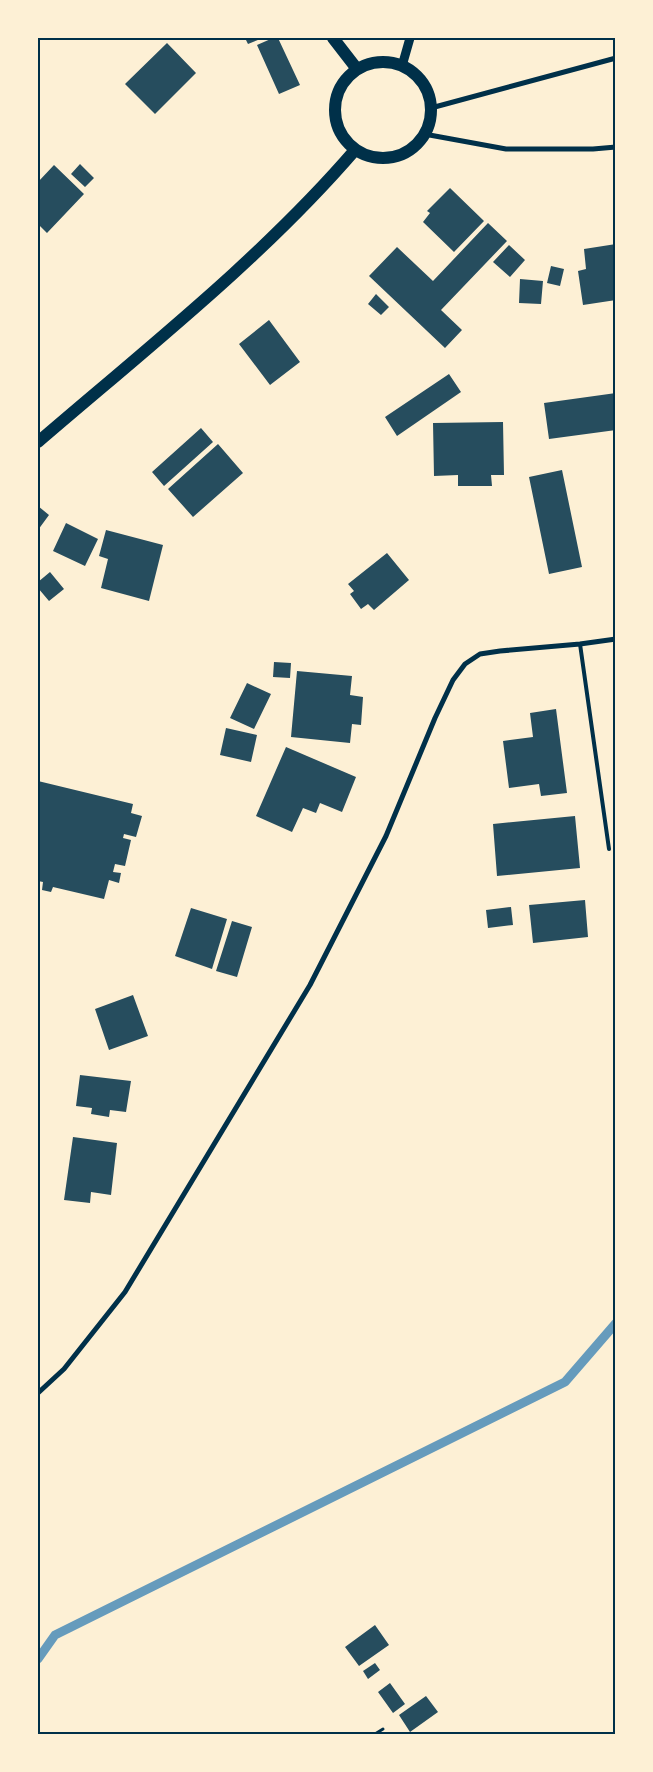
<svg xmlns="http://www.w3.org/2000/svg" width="653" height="1772" viewBox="0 0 653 1772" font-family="'Source Serif 4',serif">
<rect width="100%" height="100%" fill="#fdf0d5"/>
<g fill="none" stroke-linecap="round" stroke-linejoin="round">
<path stroke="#669bbc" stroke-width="9" d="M 38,1659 L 55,1635 L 565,1382 L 616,1323"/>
</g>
<path fill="#264d5e" d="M 245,38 L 263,38 L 248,44 Z
M 273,38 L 278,38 L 300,85 L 279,94 L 257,45 Z
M 167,43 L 196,73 L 155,114 L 125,84 Z
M 80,164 L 94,178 L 85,187 L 71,174 Z
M 54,165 L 84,194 L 47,233 L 38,224 L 38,182 Z
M 450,188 L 484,221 L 454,252 L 423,222 L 430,213 L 427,211 Z
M 488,223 L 507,241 L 441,310 L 462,330 L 445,348 L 369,276 L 397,247 L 433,281 Z
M 616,244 L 616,300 L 583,305 L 578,271 L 586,269 L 584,249 Z
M 509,245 L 525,260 L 510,277 L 493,262 Z
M 551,266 L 564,269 L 560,286 L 547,283 Z
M 520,279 L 543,281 L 541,304 L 519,303 Z
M 376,294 L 389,307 L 381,315 L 368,304 Z
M 269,320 L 300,362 L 270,385 L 239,344 Z
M 449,374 L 461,392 L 397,436 L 385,417 Z
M 616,393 L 616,430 L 549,439 L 544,403 Z
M 503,422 L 504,475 L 491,475 L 492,486 L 458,486 L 458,475 L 434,476 L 433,423 Z
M 201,428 L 213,442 L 164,486 L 152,472 Z
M 218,444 L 243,473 L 193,517 L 168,489 Z
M 562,470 L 582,567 L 549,574 L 529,477 Z
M 38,506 L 49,515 L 38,530 Z
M 66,523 L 98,539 L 85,566 L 53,551 Z
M 106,530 L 163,545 L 149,601 L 101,588 L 108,559 L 99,556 Z
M 387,553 L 409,580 L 374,610 L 368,604 L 361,609 L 350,594 L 354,591 L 348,584 Z
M 50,572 L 64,589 L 49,601 L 38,588 L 38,582 Z
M 274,662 L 291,663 L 290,678 L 273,677 Z
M 297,671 L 352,676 L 350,695 L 363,697 L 361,725 L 352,724 L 350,743 L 291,737 Z
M 247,683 L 271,694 L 254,729 L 230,718 Z
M 556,709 L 567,793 L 541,796 L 539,784 L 509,788 L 503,741 L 533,737 L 530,713 Z
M 226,728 L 257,735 L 251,762 L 220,755 Z
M 286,747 L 356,777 L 342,812 L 320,803 L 316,813 L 303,808 L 292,832 L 256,816 Z
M 38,781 L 133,804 L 131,813 L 142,816 L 136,837 L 124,834 L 123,838 L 131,840 L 125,866 L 115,864 L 113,872 L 121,873 L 119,883 L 109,880 L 104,899 L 53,887 L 51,892 L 42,890 L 43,882 L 38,881 Z
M 575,816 L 580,868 L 497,876 L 493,824 Z
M 585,900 L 588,937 L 533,943 L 529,905 Z
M 511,907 L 513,925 L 488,928 L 486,910 Z
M 191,908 L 227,919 L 212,969 L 175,956 Z
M 232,921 L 252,927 L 237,977 L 216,971 Z
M 133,995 L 148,1036 L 109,1050 L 95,1009 Z
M 80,1075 L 131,1081 L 126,1112 L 110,1110 L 109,1117 L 91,1114 L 92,1108 L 76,1106 Z
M 73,1137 L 117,1143 L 111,1195 L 91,1192 L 90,1203 L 64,1200 Z
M 375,1625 L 389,1645 L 359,1666 L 345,1647 Z
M 375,1663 L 380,1670 L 368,1679 L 363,1671 Z
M 390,1683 L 405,1704 L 393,1713 L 378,1692 Z
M 426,1696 L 438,1712 L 410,1732 L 399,1715 Z"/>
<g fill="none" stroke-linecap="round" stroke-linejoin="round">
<path stroke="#003049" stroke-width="3" d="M 375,1734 L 383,1729"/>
<path stroke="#003049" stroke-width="4" d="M 580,644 L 609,849"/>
<path stroke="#003049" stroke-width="5" d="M 431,108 L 616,58
M 424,134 L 506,149 L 593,149 L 616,147
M 38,1393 L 64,1369 L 125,1292 L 310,985 L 386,836 L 435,718 L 453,680 L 465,664 L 480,654 L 500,651 L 580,644 L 616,639"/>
<path stroke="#003049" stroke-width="9" d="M 402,66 L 410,38"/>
<path stroke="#003049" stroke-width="12" d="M 333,38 L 357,69
M335 110a48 48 0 1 1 96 0a48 48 0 1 1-96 0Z
M 38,442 C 146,349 262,258 355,150"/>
</g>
<rect width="653" height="1772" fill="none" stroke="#fdf0d5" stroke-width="78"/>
<rect x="39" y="39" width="575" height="1694" fill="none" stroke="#003049" stroke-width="2"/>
</svg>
